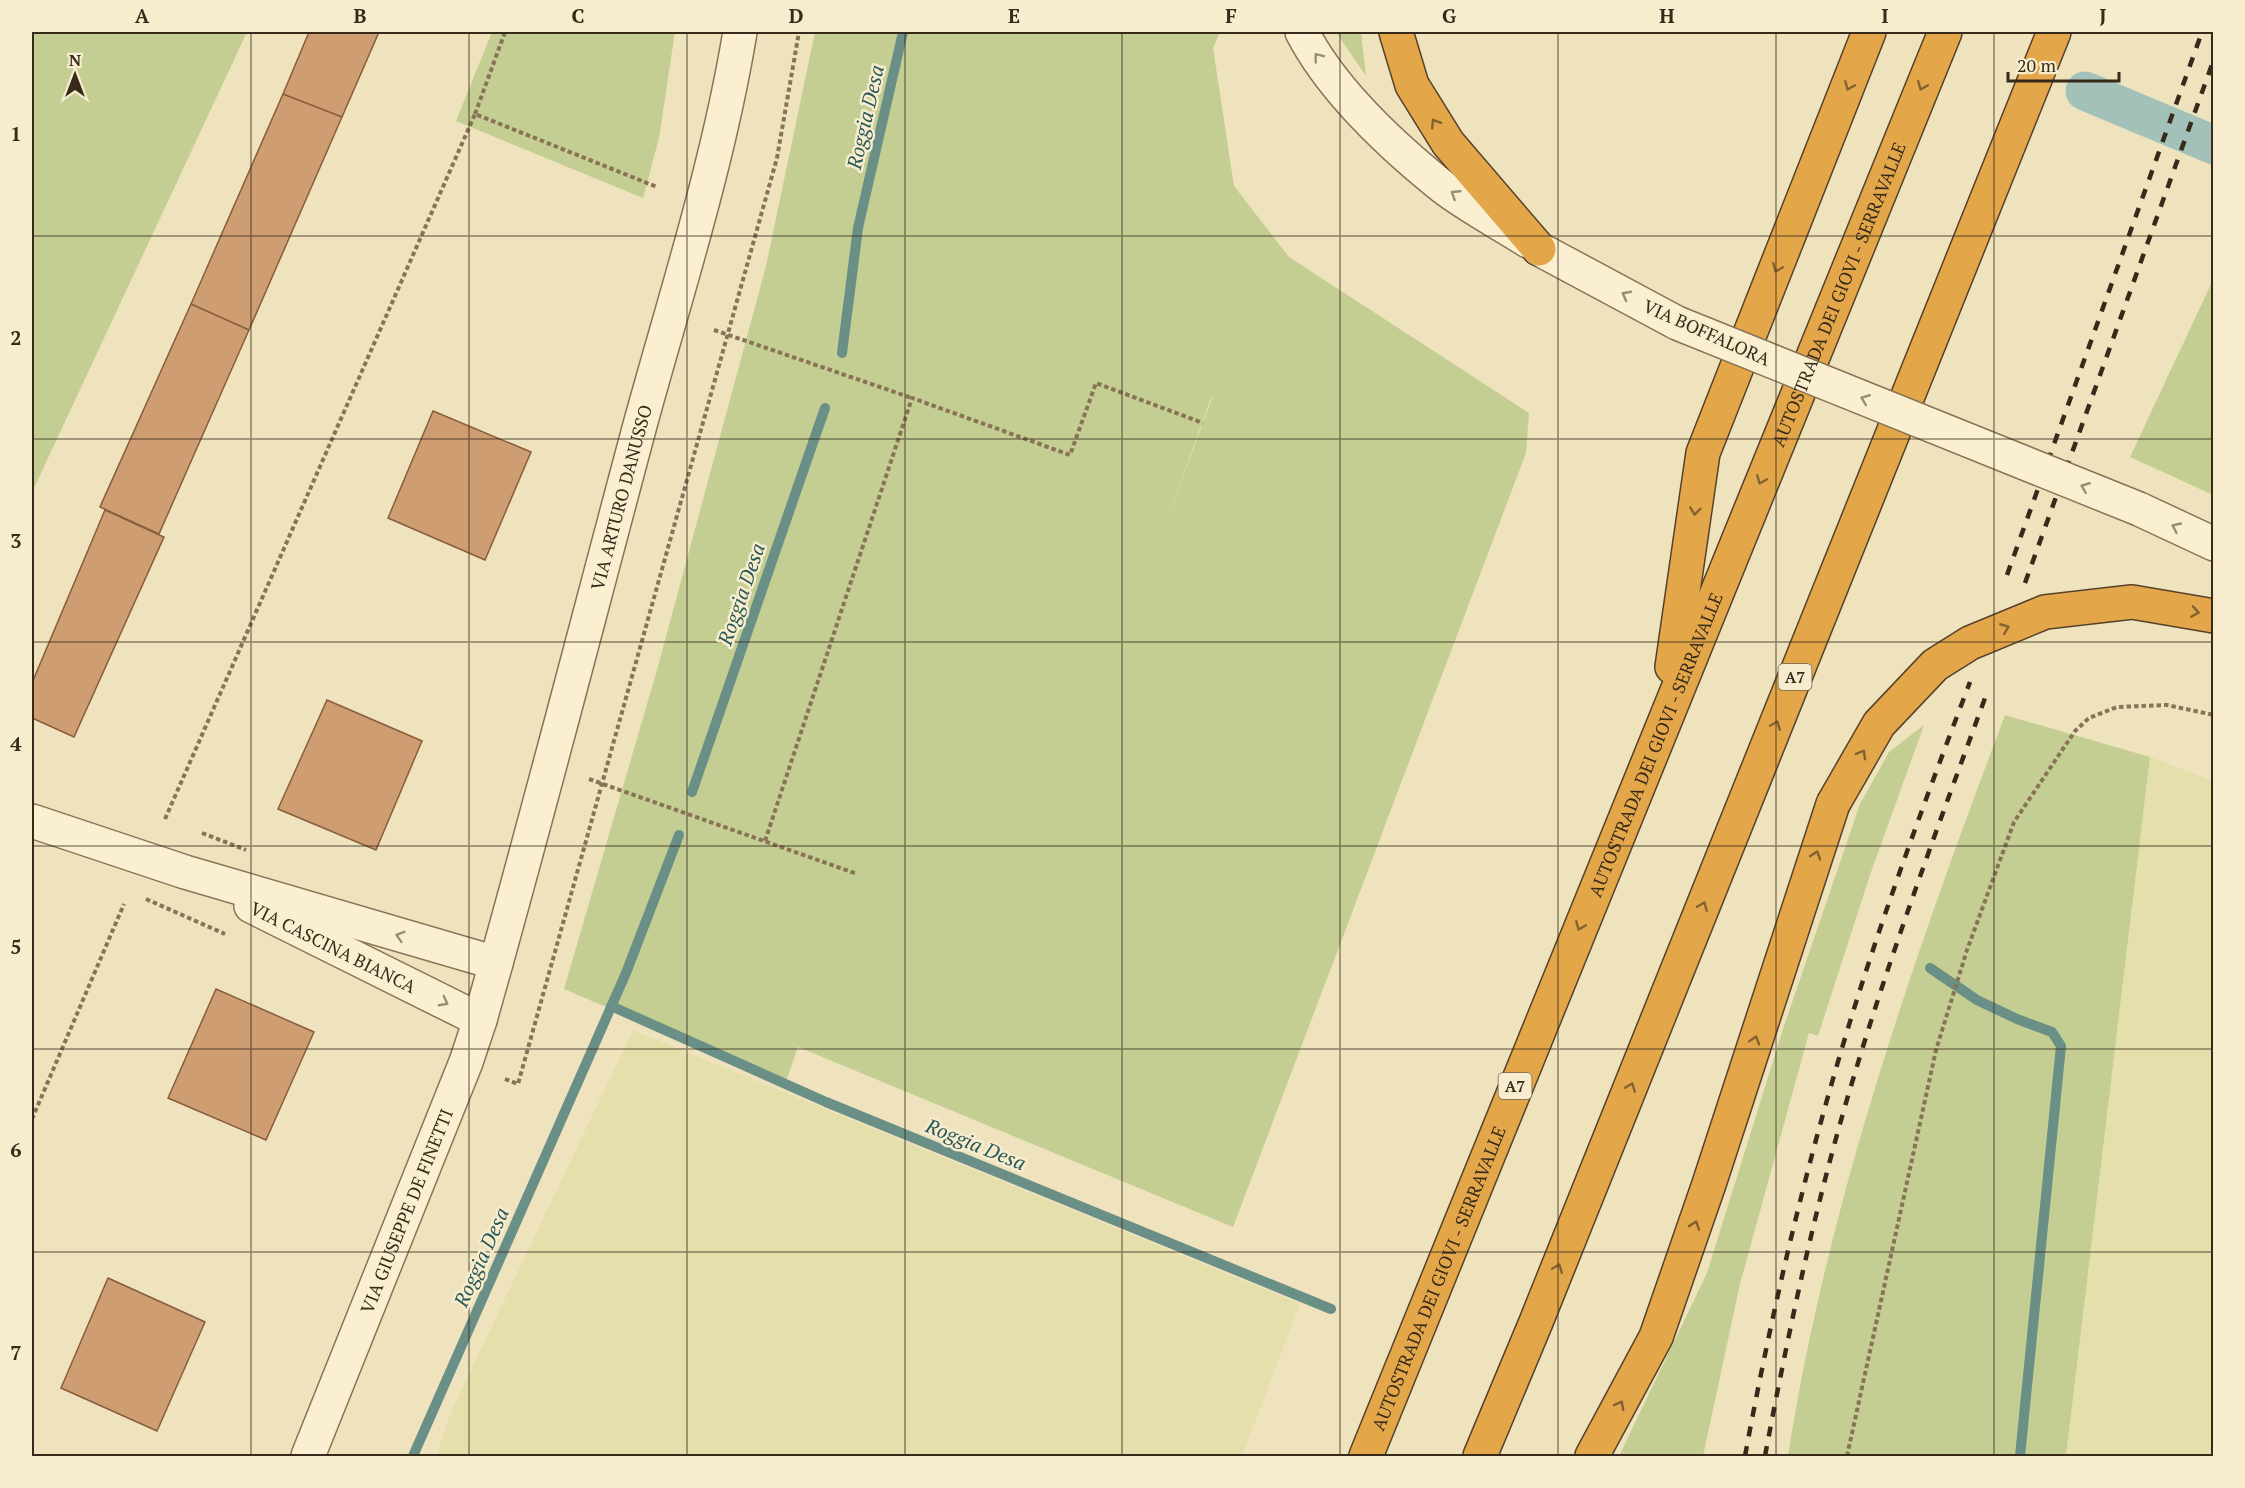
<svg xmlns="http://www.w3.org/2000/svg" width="2245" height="1488" viewBox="0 0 2245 1488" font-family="'PT Serif',serif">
<rect width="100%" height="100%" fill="#efe3be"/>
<path fill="#e5dfab" d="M 2150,757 L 2213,781 L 2213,1456 L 2066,1456 Z
M 633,1030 L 1300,1304 L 1242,1456 L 436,1456 L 452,1410 Z"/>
<path fill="#c4ce92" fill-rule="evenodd" d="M 32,32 L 247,32 L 35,486 L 32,485 Z
M 492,32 L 675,32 L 659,138 L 643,198 L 456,121 Z
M 815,32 L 1220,32 L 1213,48 L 1234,186 L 1289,257 L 1529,413 L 1526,453 L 1233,1227 L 798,1047 L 785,1084 L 564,989 L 657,670 L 766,266 ZM 1212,398 L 1165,525 L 1211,398 Z
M 1336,32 L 1361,32 L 1366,76 Z
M 2213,280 L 2213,495 L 2130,457 Z
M 2005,715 L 2150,757 L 2066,1456 L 1788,1456 C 1828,1201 1914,956 2005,715 Z
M 1924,725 L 1870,875 L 1818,1036 L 1809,1033 L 1740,1284 L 1703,1456 L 1619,1456 L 1707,1273 L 1783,1029 L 1860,804 L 1889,752 Z"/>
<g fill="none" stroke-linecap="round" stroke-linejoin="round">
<path stroke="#698f87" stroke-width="10" d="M 842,353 L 858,228 L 903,32
M 692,792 L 825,408
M 1930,968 L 1977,1000 L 2017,1019 L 2052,1032 L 2061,1046 L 2020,1456
M 611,1006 L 826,1102 L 1331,1309
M 413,1456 L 626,973 L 679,835"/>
<path stroke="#a2c1b9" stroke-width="39" d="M 2085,91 L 2214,145"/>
</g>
<path fill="#cf9d72" stroke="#885d3b" stroke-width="1.5" d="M 309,32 L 379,32 L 342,117 L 283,94 Z
M 283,94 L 342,117 L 249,330 L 191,304 Z
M 191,304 L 249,330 L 159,534 L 100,507 Z
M 433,411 L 531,452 L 485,560 L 388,518 Z
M 105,510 L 164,537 L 74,737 L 32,718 L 32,683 Z
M 327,700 L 422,741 L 376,850 L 278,809 Z
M 216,989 L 314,1032 L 266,1140 L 168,1098 Z
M 108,1278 L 205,1322 L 157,1431 L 61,1388 Z"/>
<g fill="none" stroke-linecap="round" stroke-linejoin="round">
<defs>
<g id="minor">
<path d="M 1302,32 C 1332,90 1392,146 1443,187 C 1469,207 1500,223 1528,241"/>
<path d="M 32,821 L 185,872 L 496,963"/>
<path id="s1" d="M 251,906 L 480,1020"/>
<path id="s2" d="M 308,1456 L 466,1062 L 480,1020 C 536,823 587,623 640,425 C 676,294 718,165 740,32"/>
</g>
<path id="tertiary" d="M 1539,249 L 1677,323
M 2139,509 L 2214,544"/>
<g id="motorway">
<path d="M 1396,32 L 1412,85 L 1448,143 L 1539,249"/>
<path d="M 1672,667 L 1703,453 L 1869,32"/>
<path id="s3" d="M 1366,1456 L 1945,32"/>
<path d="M 1480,1456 L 1536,1322 L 2054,32"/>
<path d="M 1592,1456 L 1656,1337 L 1709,1184 L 1833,804"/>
</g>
</defs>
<use href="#minor" stroke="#887356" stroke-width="36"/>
<use href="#tertiary" stroke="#887356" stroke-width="36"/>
<use href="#motorway" stroke="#56412b" stroke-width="36"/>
<path stroke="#887356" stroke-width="4" stroke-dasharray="4.5 3" stroke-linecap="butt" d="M 475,114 L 505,32
M 714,330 L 912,398
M 589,779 L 857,874
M 165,819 L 475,114 L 657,187
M 202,833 L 246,850
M 765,841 L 912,398 L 1070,455 L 1096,383 L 1203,423
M 146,899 L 225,934
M 505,1079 L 518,1084 L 777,158 L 799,32
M 32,1119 L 124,904
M 1847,1456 L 1936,1050 L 1967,950 L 2014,822 L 2075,731 L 2089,718 L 2117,707 L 2167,705 L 2214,715"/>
<use href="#minor" stroke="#faf0d1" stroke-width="33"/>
<use href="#tertiary" stroke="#faf0d1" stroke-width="33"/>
<use href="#motorway" stroke="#e3a74a" stroke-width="33"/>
<path stroke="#372a1b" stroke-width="4.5" stroke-dasharray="10 10" stroke-linecap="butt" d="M 2007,575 L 2202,32
M 2025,583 L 2214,59
M 1745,1456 C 1769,1327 1798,1199 1835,1072 C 1873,940 1921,811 1970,682
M 1765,1456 C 1789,1329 1816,1201 1854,1076 C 1893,946 1941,818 1988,690"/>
<defs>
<path id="tertiary-bridge" d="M 1677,323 L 2139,509"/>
<path id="motorway-bridge" d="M 1833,804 L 1879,724 L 1935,665 L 1970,643 L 2045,612 L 2132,602 L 2214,616"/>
</defs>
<use href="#tertiary-bridge" stroke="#887356" stroke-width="36" stroke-linecap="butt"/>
<use href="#motorway-bridge" stroke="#56412b" stroke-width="36" stroke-linecap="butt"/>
<use href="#tertiary-bridge" stroke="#faf0d1" stroke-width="33"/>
<use href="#motorway-bridge" stroke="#e3a74a" stroke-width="33"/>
</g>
<defs><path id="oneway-chevron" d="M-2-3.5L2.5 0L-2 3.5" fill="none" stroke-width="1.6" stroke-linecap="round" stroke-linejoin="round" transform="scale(1.5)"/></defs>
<g stroke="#988d76">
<use href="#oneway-chevron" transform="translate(1318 57) rotate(-128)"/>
<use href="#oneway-chevron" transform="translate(1455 194) rotate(-147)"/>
<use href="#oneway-chevron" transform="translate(1626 295) rotate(-152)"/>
<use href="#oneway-chevron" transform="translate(1865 399) rotate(-158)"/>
<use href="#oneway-chevron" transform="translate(2085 487) rotate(-158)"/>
<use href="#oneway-chevron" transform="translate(2176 527) rotate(-155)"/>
<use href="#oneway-chevron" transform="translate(400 936) rotate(-163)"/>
<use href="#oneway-chevron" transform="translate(444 1002) rotate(28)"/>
</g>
<g stroke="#846230">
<use href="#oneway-chevron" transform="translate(1849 86) rotate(112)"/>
<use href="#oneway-chevron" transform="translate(1922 86) rotate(112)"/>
<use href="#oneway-chevron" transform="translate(1435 123) rotate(-122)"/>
<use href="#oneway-chevron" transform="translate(1777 268) rotate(112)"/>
<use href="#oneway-chevron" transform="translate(1761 480) rotate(112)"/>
<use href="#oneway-chevron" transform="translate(1695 511) rotate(98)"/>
<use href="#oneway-chevron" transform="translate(2195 612) rotate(9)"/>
<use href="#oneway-chevron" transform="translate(2005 628) rotate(-22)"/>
<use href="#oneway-chevron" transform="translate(1776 725) rotate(-68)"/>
<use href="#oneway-chevron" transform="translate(1862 754) rotate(-60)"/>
<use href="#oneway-chevron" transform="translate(1816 855) rotate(-72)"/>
<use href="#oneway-chevron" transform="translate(1703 906) rotate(-68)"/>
<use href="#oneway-chevron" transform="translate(1580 926) rotate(112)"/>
<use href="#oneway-chevron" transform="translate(1755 1040) rotate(-72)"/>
<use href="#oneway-chevron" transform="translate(1631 1087) rotate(-68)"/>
<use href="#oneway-chevron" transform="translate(1695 1225) rotate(-71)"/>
<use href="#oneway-chevron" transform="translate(1558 1268) rotate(-68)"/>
<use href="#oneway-chevron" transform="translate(1620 1405) rotate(-62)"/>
</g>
<path fill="none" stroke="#372a1b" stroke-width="1.5" stroke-opacity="0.55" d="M 251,32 L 251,1456M 469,32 L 469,1456M 687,32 L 687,1456M 905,32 L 905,1456M 1122,32 L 1122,1456M 1340,32 L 1340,1456M 1558,32 L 1558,1456M 1776,32 L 1776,1456M 1994,32 L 1994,1456M 32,236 L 2214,236M 32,439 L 2214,439M 32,642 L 2214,642M 32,846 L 2214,846M 32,1049 L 2214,1049M 32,1252 L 2214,1252"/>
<g text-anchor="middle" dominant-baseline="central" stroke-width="5" stroke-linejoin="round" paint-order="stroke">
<g fill="#f7edce" stroke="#716451" stroke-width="1.5">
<rect x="1778.5" y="664" width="33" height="26" rx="4.5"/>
<rect x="1498.5" y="1073" width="33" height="26" rx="4.5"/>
</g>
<g font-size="16" font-weight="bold" fill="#372a1b">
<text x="1795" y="677">A7</text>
<text x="1515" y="1086">A7</text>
</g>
<g font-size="18" fill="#372a1b" stroke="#f7edce">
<text stroke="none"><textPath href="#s3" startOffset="1254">AUTOSTRADA DEI GIOVI - SERRAVALLE</textPath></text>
<text transform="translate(1707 332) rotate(24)">VIA BOFFALORA</text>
<text stroke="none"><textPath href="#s2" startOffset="1010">VIA ARTURO DANUSSO</textPath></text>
<text stroke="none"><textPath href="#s3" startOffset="768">AUTOSTRADA DEI GIOVI - SERRAVALLE</textPath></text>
<text stroke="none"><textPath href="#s1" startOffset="92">VIA CASCINA BIANCA</textPath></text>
<text stroke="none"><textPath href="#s2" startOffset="264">VIA GIUSEPPE DE FINETTI</textPath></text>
<text stroke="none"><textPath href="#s3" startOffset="192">AUTOSTRADA DEI GIOVI - SERRAVALLE</textPath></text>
</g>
<g font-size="20" font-style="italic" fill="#2a5857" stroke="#f7edce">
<text transform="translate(865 117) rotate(-77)">Roggia Desa</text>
<text transform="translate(741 594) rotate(-71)">Roggia Desa</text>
<text transform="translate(976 1144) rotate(22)">Roggia Desa</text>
<text transform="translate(481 1257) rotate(-66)">Roggia Desa</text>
</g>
</g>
<rect width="2245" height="1488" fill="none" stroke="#f7edce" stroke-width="66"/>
<g transform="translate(75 75)" stroke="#f7edce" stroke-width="4.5" paint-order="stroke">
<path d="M0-4.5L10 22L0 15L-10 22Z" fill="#372a1b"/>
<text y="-9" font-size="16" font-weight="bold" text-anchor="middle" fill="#372a1b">N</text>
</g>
<path d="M2008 72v9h111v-9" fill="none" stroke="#372a1b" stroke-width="3"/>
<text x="2017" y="72" font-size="18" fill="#372a1b" stroke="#f7edce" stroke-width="4.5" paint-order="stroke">20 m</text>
<rect x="33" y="33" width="2179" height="1422" fill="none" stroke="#372a1b" stroke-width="2"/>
<g font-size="20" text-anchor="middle" font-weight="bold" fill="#372a1b">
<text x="142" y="23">A</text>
<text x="360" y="23">B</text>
<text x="578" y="23">C</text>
<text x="796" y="23">D</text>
<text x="1014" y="23">E</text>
<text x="1231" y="23">F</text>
<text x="1449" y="23">G</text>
<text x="1667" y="23">H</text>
<text x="1885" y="23">I</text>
<text x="2103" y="23">J</text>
<text x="16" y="141">1</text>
<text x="16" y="345">2</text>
<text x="16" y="548">3</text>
<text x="16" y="751">4</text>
<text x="16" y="954">5</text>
<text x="16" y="1157">6</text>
<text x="16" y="1360">7</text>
</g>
</svg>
